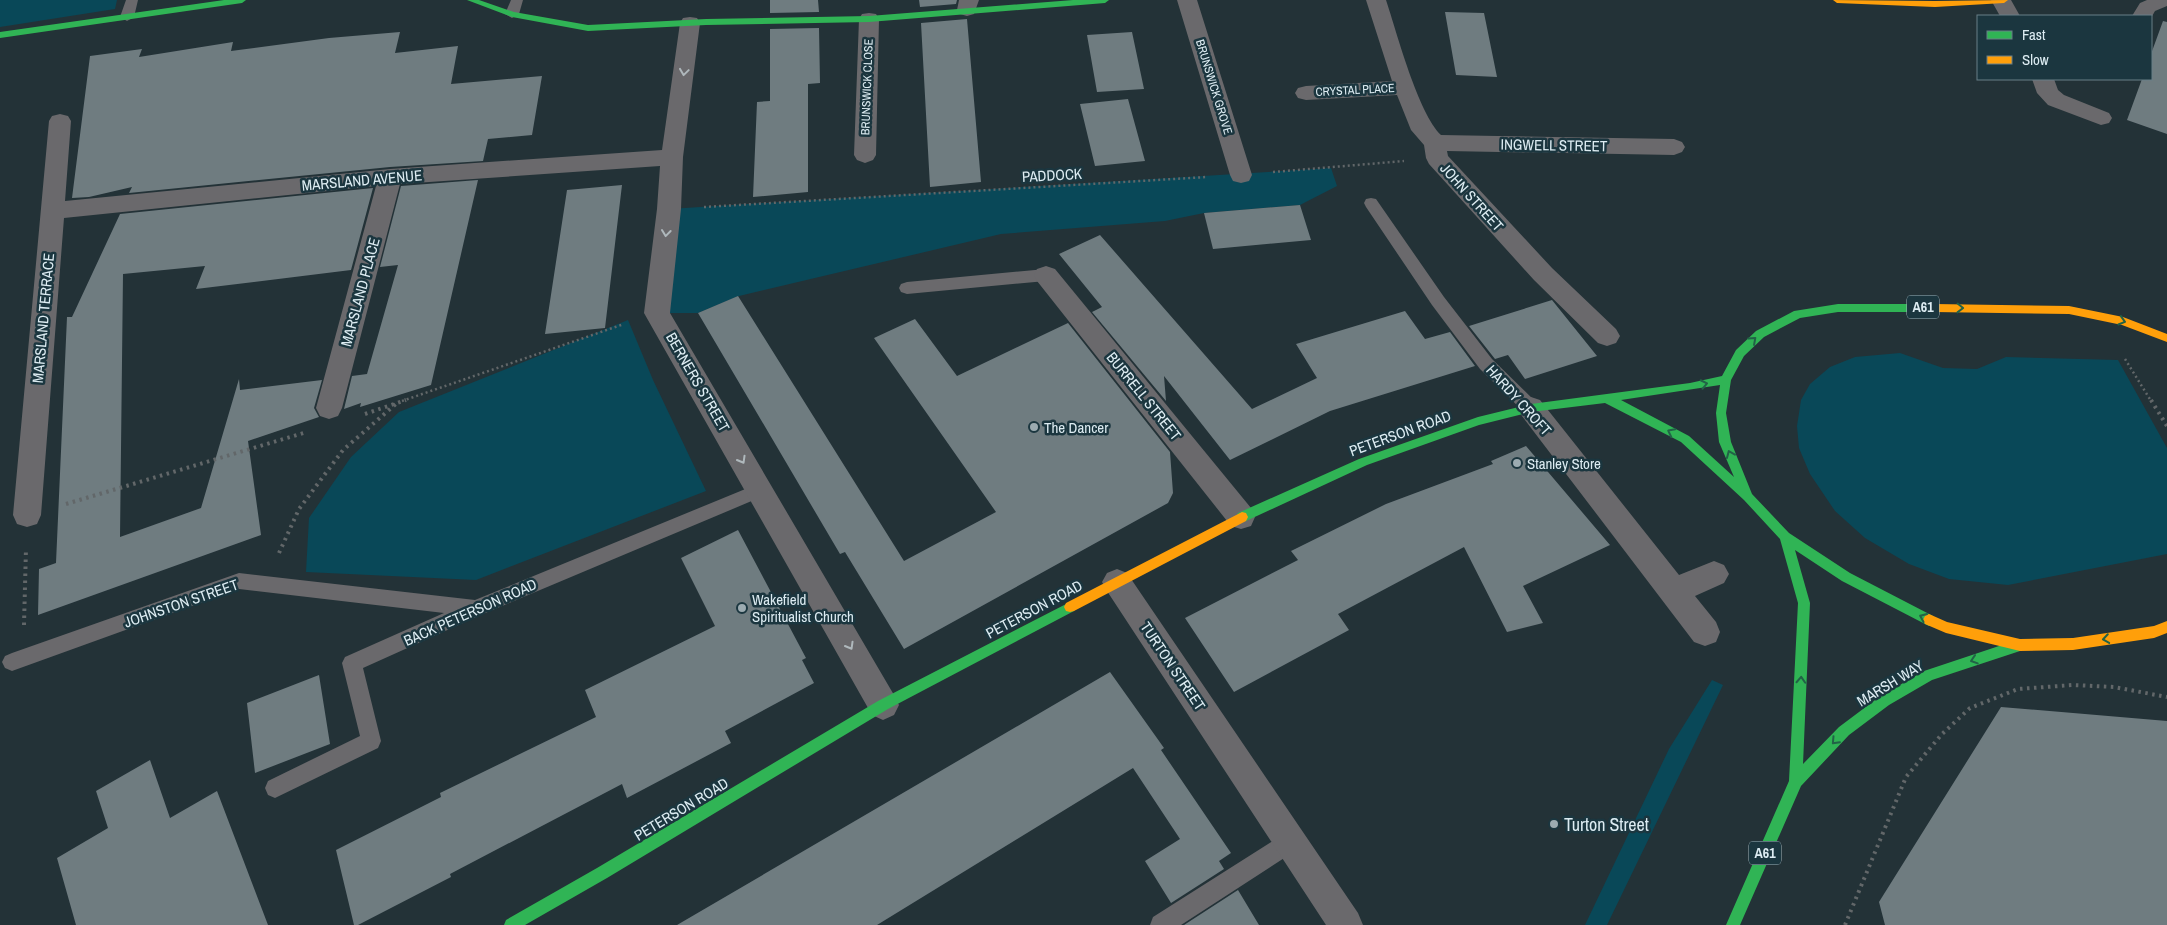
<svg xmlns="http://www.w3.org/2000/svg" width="2167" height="925" viewBox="0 0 2167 925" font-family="'Archivo Narrow',sans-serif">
<rect width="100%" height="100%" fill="#233237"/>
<path fill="#094858" d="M 0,0 L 117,0 L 115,9 L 0,27 Z
M 1331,168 L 1337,186 L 1300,205 L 1204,213 L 1165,221 L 1001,234 L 739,296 L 698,313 L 657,313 L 669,209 Z
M 628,320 L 653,380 L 706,491 L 476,580 L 306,572 L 309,518 L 351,457 L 399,412 Z
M 1900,353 L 1943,368 L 1977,369 L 2006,357 L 2118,360 L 2167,448 L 2167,554 L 2008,585 L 1949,579 L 1909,564 L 1865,538 L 1835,511 L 1810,474 L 1799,448 L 1797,426 L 1801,400 L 1810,384 L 1830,367 L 1855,357 Z
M 1712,680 L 1723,685 L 1607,925 L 1585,925 L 1669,749 Z"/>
<path fill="#6f7c80" d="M 770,0 L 818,0 L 819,12 L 770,13 Z
M 919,0 L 957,0 L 956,4 L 920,7 Z
M 1445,12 L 1484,13 L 1497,77 L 1456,75 Z
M 967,19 L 981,182 L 930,187 L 921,23 Z
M 2163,21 L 2167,22 L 2167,134 L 2127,120 L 2142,79 L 2151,79 L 2151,54 Z
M 819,28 L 820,83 L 808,84 L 808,192 L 753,197 L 757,102 L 770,101 L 770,29 Z
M 400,32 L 395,53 L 458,46 L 451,84 L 542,76 L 532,135 L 488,139 L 483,161 L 390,167 L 129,193 L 132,187 L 89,197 L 72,198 L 90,56 L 142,49 L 139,57 L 233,42 L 231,51 L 329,38 Z
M 1132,32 L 1144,89 L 1097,92 L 1087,35 Z
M 1128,99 L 1145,161 L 1095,166 L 1080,104 Z
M 478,180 L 431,385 L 360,407 L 361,403 L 344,409 L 352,376 L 367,374 L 398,265 L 380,267 L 401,186 Z
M 622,185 L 605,328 L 545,334 L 567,190 Z
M 373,188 L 351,270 L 196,289 L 205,266 L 123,274 L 120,537 L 201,508 L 239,379 L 240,390 L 322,380 L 314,408 L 319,417 L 248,441 L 261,535 L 38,615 L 39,569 L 56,563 L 67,317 L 72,317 L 120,214 Z
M 1300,205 L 1311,240 L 1213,249 L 1204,213 Z
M 1100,235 L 1252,409 L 1317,378 L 1296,344 L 1405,311 L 1425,339 L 1450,332 L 1475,366 L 1330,411 L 1230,460 L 1164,376 L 1166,401 L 1092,312 L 1102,307 L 1059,254 Z
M 738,296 L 904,561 L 996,512 L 874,338 L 915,319 L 957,376 L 1068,323 L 1170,452 L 1173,493 L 1168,503 L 904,649 L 845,552 L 840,554 L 698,313 Z
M 1552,300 L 1597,356 L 1525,379 L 1508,355 L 1495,359 L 1469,326 Z
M 1526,446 L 1610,545 L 1523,586 L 1543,623 L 1507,632 L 1464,547 L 1338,614 L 1349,630 L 1234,692 L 1185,618 L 1298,560 L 1291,551 L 1386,504 L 1493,464 L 1491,461 Z
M 738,530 L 806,658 L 802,660 L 814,683 L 725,731 L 731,743 L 680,770 L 627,798 L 622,784 L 450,874 L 451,877 L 358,925 L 354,925 L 336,850 L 441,797 L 440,793 L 596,717 L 585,690 L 715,626 L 681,558 Z
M 1110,672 L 1164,748 L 1161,750 L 1231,853 L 1219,861 L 1224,869 L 1171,903 L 1145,861 L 1180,839 L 1133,768 L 877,925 L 677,925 Z
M 319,675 L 330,744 L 255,773 L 247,703 Z
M 2001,707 L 2167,721 L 2167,925 L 1885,925 L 1879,902 Z
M 150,760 L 170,818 L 217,791 L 268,925 L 76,925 L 57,858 L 108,828 L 96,791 Z
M 1238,890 L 1259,925 L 1184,925 Z"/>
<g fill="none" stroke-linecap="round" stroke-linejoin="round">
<path stroke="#626769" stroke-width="2.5" stroke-dasharray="2 3" stroke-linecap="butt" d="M 1273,172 L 1404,161
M 704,207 L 1207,177
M 2125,359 L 2151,401
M 402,401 L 624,324"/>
<path stroke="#626769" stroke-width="4" stroke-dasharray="2.5 4.5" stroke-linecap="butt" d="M 2151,400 L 2167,426
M 365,414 L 406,400
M 66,504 L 307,432
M 279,553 L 299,509 L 343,450 L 397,403
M 24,625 L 26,548
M 1845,925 L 1906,777 L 1942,734 L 1970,708 L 2018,689 L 2073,685 L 2114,687 L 2167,697"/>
<path fill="#6a696c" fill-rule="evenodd" d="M 126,0 L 138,0 L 134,17 L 127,21 L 120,17 Z
M 511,0 L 523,0 L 519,14 L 512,18 L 505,14 Z
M 1371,198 L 1376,199 L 1444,297 L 1492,359 L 1537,403 L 1539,408 L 1537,413 L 1531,415 L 1525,413 L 1480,369 L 1432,305 L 1366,207 L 1364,203 L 1366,199 Z
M 1046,269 L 1052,271 L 1054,275 L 1052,279 L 1046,281 L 907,294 L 901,292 L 899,288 L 901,284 L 907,282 Z
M 760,483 L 766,485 L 769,490 L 766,495 L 483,614 L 363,668 L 381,741 L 378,748 L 275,798 L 268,795 L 265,788 L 268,781 L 360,736 L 342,663 L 345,657 L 444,613 L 239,589 L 12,671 L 5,668 L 2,662 L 5,656 L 12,653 L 239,573 L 475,600 Z
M 1290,830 L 1298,833 L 1301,841 L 1298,849 L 1181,925 L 1150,925 L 1153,917 Z"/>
<path fill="#6a696c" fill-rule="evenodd" d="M 959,0 L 979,0 L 974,14 L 967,16 L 960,14 L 957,10 Z
M 1177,0 L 1197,0 L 1252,175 L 1249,181 L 1241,183 L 1233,181 L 1230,175 Z
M 1366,0 L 1386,0 C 1397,33 1418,113 1441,135 L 1674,139 L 1682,142 L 1685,147 L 1682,152 L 1674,155 L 1447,151 L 1448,156 L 1552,268 L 1616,329 L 1620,336 L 1616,343 L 1607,346 L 1598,343 L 1534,280 L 1429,164 L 1426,158 L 1424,145 L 1411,130 L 1397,95 L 1306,100 L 1298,98 L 1295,93 L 1298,88 L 1306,86 L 1392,81 Z
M 1991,0 L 2011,0 L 2020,16 L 2000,16 Z
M 2147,0 L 2167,0 L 2167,6 L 2155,11 L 2151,18 L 2151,16 L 2132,16 L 2140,3 Z
M 869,13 L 876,14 L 879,19 L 876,155 L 873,160 L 865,163 L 857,160 L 854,155 L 859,19 L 862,14 Z
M 690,17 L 697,18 L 700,23 L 683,157 L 681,209 L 670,313 L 894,695 L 899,705 L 894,715 L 883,720 L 872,715 L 644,313 L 657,209 L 660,166 L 400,184 L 342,408 L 338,416 L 329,419 L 320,416 L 316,408 L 376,186 L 64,218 L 41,515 L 37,524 L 27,527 L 17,524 L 13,515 L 49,121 L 52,116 L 60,114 L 68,116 L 71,121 L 65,201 L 390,169 L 662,150 L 680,23 L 683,18 Z
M 2032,79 L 2054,79 L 2058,90 L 2064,95 L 2109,113 L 2112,118 L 2109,123 L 2101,125 L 2048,105 L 2037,93 Z
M 1046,266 L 1055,269 L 1251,508 L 1255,517 L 1251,526 L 1241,529 L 1231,526 L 1037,281 L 1034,275 L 1037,269 Z
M 1531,397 L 1540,400 L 1679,575 L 1714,561 L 1724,565 L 1729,574 L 1724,583 L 1695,596 L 1716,622 L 1720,632 L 1716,642 L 1705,646 L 1694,642 L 1522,416 L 1518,408 L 1522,400 Z
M 1117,569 L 1127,573 L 1358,913 L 1363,925 L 1326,925 L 1107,591 L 1102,582 L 1107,573 Z"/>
<path fill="#30b455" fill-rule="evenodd" d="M 224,0 L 246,0 L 242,3 L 0,38 L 0,32 Z
M 467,0 L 479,0 L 514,12 L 588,25 L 706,19 L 869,16 L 1073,0 L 1109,0 L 1105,3 L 869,22 L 706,25 L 588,31 L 512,17 Z
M 1838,304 L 1934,304 L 1939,308 L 1934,312 L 1838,312 L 1800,318 L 1764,337 L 1744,356 L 1731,380 L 1726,413 L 1731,442 L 1752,494 L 1789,533 L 1850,573 L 1933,616 L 1935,620 L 1933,624 L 1929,626 L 1925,624 L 1842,581 L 1795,550 L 1810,603 L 1803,764 L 1839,727 L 1879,697 L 1924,671 L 2020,639 L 2024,641 L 2026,645 L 2024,649 L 2020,651 L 1932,680 L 1889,705 L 1849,735 L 1801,786 L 1740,925 L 1726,925 L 1789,781 L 1798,603 L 1780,539 L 1744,500 L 1681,442 L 1605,403 L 1531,412 L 1479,425 L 1367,465 L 1246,521 L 1242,522 L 1238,521 L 1236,517 L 1238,513 L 1359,459 L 1478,417 L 1531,404 L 1690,383 L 1722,376 L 1736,350 L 1756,331 L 1794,311 ZM 1720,385 L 1716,413 L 1719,442 L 1734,477 L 1689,436 L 1621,400 Z
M 1070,602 L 1074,603 L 1076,607 L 1074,611 L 888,709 L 607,878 L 525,925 L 504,925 L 506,920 L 597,868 L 878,701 Z"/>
<path fill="#ff9f0a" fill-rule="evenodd" d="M 1833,0 L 1935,1 L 2008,0 L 2004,3 L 1935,7 L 1837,3 Z
M 1934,304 L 2069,306 L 2123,317 L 2167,334 L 2167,342 L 2122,325 L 2069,314 L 1934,312 L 1929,308 Z
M 1242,512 L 1246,513 L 1248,517 L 1246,521 L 1074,611 L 1070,612 L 1066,611 L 1064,607 L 1066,603 Z
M 1929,614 L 1947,622 L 2020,639 L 2073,638 L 2154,626 L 2167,621 L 2167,633 L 2154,638 L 2073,650 L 2020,651 L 1946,633 L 1925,624 L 1923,620 L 1925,616 Z"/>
</g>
<defs><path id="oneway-chevron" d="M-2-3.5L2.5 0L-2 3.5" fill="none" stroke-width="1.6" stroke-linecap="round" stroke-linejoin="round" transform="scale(1.25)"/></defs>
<g stroke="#afb8bc">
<use href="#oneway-chevron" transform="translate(684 72) rotate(98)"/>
<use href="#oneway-chevron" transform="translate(666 233) rotate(97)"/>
<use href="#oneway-chevron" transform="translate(742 460) rotate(60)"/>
<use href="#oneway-chevron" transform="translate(850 646) rotate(60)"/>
</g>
<g stroke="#226247">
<use href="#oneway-chevron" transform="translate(1960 308) rotate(1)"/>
<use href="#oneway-chevron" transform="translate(2122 321) rotate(17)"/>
<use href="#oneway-chevron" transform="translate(1753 340) rotate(-42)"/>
<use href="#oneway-chevron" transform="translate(1704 384) rotate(-12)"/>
<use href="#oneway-chevron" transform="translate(1671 432) rotate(-153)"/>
<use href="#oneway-chevron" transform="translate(1730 454) rotate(-113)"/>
<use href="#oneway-chevron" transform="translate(1923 617) rotate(-156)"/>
<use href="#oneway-chevron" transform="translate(2106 639) rotate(171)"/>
<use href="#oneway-chevron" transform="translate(1974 660) rotate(162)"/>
<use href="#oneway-chevron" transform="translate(1801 680) rotate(-87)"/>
<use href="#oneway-chevron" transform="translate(1835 741) rotate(133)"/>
</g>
<g fill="#9cabb1" stroke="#1b363f" stroke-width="2">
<circle cx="1034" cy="427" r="5"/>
<circle cx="1517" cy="463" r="5"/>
<circle cx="742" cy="608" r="5"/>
<circle cx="1554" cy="824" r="5"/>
</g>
<g text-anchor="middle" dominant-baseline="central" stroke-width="5" stroke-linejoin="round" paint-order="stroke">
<g font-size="12" fill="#ddecf2" stroke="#1b363f">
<text transform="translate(867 87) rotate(-88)">BRUNSWICK CLOSE</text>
<text transform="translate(1214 87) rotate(73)">BRUNSWICK GROVE</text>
<text transform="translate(1355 90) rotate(-3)">CRYSTAL PLACE</text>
</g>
<g fill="#1b363f" stroke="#a3b5bc" stroke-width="1">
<rect x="1907" y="295.5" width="32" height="23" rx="4"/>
<rect x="1749" y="841.5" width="32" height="23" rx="4"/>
</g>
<g font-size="14" font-weight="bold" fill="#ddecf2">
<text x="1923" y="307">A61</text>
<text x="1765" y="853">A61</text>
</g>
<g font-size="15" fill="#ddecf2" stroke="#1b363f">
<text transform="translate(1554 145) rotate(1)">INGWELL STREET</text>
<text transform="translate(1052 175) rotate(-3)">PADDOCK</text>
<text transform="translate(362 180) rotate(-5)">MARSLAND AVENUE</text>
<text transform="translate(1472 197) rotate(48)">JOHN STREET</text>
<text transform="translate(360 292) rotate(-75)">MARSLAND PLACE</text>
<text transform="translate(43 318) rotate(-85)">MARSLAND TERRACE</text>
<text transform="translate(698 382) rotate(60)">BERNERS STREET</text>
<text transform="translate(1144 396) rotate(51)">BURRELL STREET</text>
<text transform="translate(1519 400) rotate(48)">HARDY CROFT</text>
<text transform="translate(1400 433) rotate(-20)">PETERSON ROAD</text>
<text transform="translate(181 603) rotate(-19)">JOHNSTON STREET</text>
<text transform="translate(1034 609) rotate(-28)">PETERSON ROAD</text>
<text transform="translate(470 612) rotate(-24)">BACK PETERSON ROAD</text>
<text transform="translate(1173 666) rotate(56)">TURTON STREET</text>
<text transform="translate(1890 683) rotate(-31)">MARSH WAY</text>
<text transform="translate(681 809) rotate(-31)">PETERSON ROAD</text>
</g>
<g font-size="15" fill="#ddecf2" stroke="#1b363f" text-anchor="start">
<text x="1044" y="427">The Dancer</text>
<text x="1527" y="463">Stanley Store</text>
<text x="752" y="599">Wakefield<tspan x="752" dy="17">Spiritualist Church</tspan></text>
</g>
<g font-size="18" fill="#ddecf2" stroke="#1b363f" text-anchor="start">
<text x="1564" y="824">Turton Street</text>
</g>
</g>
<rect x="1977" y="15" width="175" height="65" fill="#1b363f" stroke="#697f87"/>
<rect x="1987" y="31" width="25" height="8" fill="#30b455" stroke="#697f87"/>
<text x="2022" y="40" font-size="15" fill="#ddecf2">Fast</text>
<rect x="1987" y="56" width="25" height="8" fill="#ff9f0a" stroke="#697f87"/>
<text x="2022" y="65" font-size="15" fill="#ddecf2">Slow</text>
</svg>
